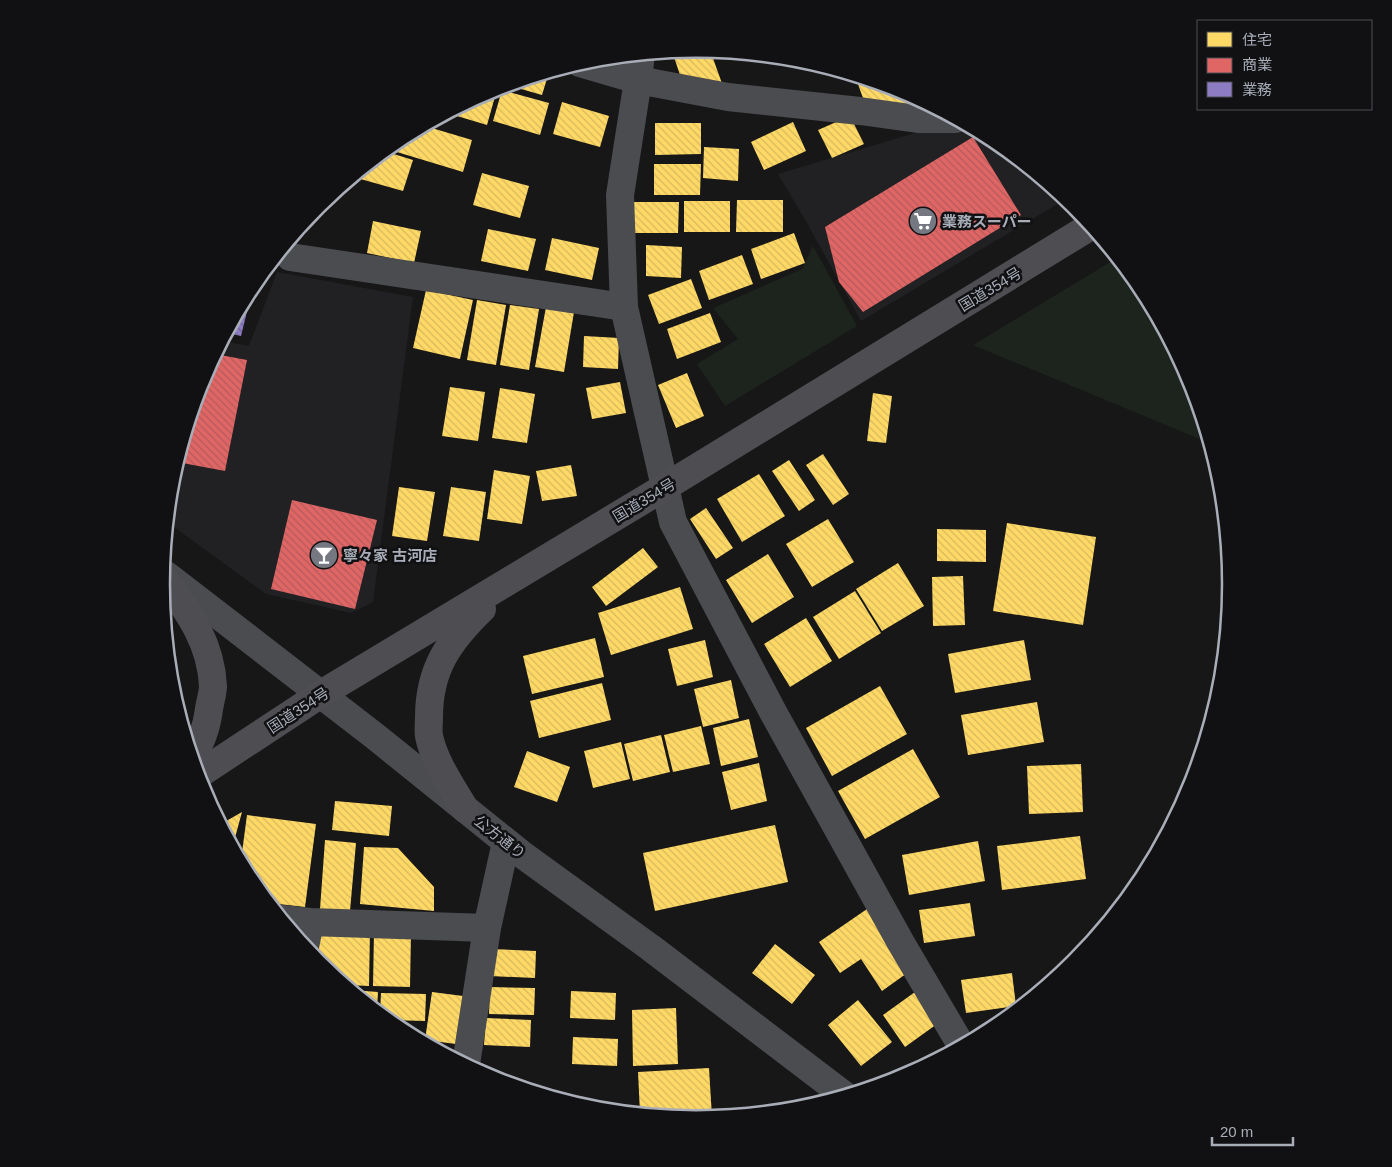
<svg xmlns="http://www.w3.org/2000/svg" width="1392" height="1167" viewBox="0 0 1392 1167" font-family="Arial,'Noto Sans JP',sans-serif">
<defs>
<pattern id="homes-back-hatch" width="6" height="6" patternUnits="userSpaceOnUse" patternTransform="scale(1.25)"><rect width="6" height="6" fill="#ffd966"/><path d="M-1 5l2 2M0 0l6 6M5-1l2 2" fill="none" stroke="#d6b85d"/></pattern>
<pattern id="shops-back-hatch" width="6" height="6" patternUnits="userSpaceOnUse" patternTransform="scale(1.25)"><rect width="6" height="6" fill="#e06666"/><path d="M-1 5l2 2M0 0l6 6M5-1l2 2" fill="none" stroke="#b45a5a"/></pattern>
<pattern id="offices-back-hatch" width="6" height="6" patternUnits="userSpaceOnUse" patternTransform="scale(1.25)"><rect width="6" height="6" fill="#8e7cc3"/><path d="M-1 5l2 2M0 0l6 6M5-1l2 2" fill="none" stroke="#726699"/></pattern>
</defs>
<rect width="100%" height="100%" fill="#171717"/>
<path fill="#212123" d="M 972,127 L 993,139 L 1066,199 L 861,321 L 807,223 L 778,174 L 925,130 Z
M 277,272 L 413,297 L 373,602 L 351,613 L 266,594 L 167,522 L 172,479 L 202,379 L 222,341 L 249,346 Z"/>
<path fill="#1d241e" d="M 813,246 L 857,326 L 725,406 L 697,364 L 738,339 L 713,308 L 802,269 Z
M 1117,258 L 1141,287 L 1190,379 L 1209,443 L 973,345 Z"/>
<path fill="url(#homes-back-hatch)" d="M 696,49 L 710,50 L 724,89 L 682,81 L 672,51 Z
M 549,72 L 542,95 L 507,85 L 525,79 Z
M 855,76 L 907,93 L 913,108 L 863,98 Z
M 502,90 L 549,103 L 540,135 L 493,121 Z
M 488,91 L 496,93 L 487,125 L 447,113 Z
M 917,98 L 934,107 L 922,112 Z
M 562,102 L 609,116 L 600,147 L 553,134 Z
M 850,116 L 864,144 L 832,158 L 818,130 Z
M 793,122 L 806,151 L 764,170 L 751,142 Z
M 655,123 L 701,123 L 701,154 L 655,155 Z
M 425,125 L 425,126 L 472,140 L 463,172 L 387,149 L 399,139 Z
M 704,147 L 739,149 L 738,181 L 703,178 Z
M 384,151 L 413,160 L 403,191 L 357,178 L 359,172 Z
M 654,164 L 701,164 L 700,195 L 654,195 Z
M 482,173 L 529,186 L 520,218 L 473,205 Z
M 737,200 L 783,200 L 783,232 L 736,232 Z
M 684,201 L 730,201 L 730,232 L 684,232 Z
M 633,202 L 679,202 L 678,233 L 632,233 Z
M 373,221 L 421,231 L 414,263 L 367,253 Z
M 488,229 L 536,239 L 528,271 L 481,261 Z
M 794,233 L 805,263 L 761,279 L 751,249 Z
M 552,238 L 599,248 L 592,280 L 545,270 Z
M 646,245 L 682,247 L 681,278 L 646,276 Z
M 742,255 L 753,284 L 709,300 L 699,271 Z
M 691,279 L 702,308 L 659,324 L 648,295 Z
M 426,290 L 473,300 L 460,359 L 413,348 Z
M 477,300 L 506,305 L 496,365 L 467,360 Z
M 510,305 L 539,309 L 529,370 L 500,365 Z
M 546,307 L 574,312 L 564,372 L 535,367 Z
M 710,313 L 721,342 L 677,359 L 667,329 Z
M 1166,334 L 1176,352 L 1161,340 Z
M 584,336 L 619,338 L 618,369 L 583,367 Z
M 687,373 L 704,416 L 676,428 L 658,385 Z
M 620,382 L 626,413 L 592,419 L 586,388 Z
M 450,387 L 485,392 L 478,441 L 442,436 Z
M 500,388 L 535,394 L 527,443 L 492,438 Z
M 873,393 L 892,396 L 886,443 L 867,441 Z
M 823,454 L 849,494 L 833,505 L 806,465 Z
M 789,460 L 815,500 L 799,511 L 772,471 Z
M 571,465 L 577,496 L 542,501 L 536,471 Z
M 494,470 L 530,476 L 522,524 L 487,519 Z
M 759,474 L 785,516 L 742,542 L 717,499 Z
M 399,487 L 435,492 L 427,541 L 392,536 Z
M 451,487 L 486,492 L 479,541 L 443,536 Z
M 706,508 L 733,548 L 716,559 L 690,519 Z
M 828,519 L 854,562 L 812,587 L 786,544 Z
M 1007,523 L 1096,537 L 1083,625 L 993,611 Z
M 937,529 L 986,530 L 986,562 L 937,561 Z
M 643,548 L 658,567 L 606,606 L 592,587 Z
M 768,554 L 794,597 L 752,623 L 726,580 Z
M 898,563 L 924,606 L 882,631 L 856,589 Z
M 963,576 L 965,625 L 933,626 L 932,577 Z
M 680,587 L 693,629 L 611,655 L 598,613 Z
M 855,591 L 881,633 L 839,659 L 813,617 Z
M 806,618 L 832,661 L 790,687 L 764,644 Z
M 595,638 L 604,677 L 532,694 L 523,656 Z
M 705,640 L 713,677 L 677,686 L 668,649 Z
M 1024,640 L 1031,680 L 955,693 L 948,654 Z
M 731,680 L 739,718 L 703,727 L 694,689 Z
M 602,683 L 611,720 L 539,738 L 530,701 Z
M 880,686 L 907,734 L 832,776 L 806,728 Z
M 1037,702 L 1044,742 L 968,755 L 961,715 Z
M 749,719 L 758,757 L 721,766 L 713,728 Z
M 701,726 L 710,764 L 673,772 L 664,735 Z
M 661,735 L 670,772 L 633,781 L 624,744 Z
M 621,742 L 630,779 L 593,788 L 584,751 Z
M 913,749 L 940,797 L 865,839 L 838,791 Z
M 527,751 L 570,767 L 557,802 L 514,787 Z
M 759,763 L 767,801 L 731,810 L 722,772 Z
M 1081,764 L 1083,812 L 1029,814 L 1027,766 Z
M 335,801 L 392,806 L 389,836 L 332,830 Z
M 242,812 L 233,845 L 221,824 Z
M 247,815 L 316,824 L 305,907 L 270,903 L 251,880 L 241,860 Z
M 775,825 L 788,882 L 655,911 L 643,853 Z
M 1080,836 L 1086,879 L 1002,890 L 997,846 Z
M 325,840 L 356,843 L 350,911 L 320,909 Z
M 978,841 L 985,881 L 909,895 L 902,855 Z
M 364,847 L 398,848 L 434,887 L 434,911 L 360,904 Z
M 970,903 L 975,936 L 924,943 L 919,910 Z
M 867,909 L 910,971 L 882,991 L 861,959 L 840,973 L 819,942 Z
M 318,931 L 370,932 L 369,986 L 347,985 L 318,961 Z
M 374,931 L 411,933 L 410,987 L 373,986 Z
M 775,944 L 815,975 L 792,1004 L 752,973 Z
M 491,949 L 536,951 L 535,978 L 490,976 Z
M 1012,973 L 1016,1006 L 966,1013 L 961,980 Z
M 490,987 L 535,988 L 534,1015 L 489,1014 Z
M 352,990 L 378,992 L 377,1010 Z
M 571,991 L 616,993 L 615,1020 L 570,1018 Z
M 432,992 L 463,996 L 456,1044 L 425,1040 Z
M 915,992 L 937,1024 L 905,1047 L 883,1015 Z
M 381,993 L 426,994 L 425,1021 L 389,1020 L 380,1013 Z
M 858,1000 L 892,1042 L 861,1066 L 828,1025 Z
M 676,1008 L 678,1064 L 633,1066 L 632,1010 Z
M 486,1018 L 531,1020 L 530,1047 L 484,1045 Z
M 573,1037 L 618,1039 L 617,1066 L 572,1064 Z
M 709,1068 L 712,1117 L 696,1118 L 640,1113 L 638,1072 Z"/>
<path fill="url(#shops-back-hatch)" d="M 973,137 L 1021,215 L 863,312 L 839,282 L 825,227 Z
M 215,354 L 247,360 L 225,471 L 177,462 L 202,379 Z
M 292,500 L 377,520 L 355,609 L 271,589 Z"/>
<path fill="url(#offices-back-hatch)" d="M 254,283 L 241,336 L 227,333 L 252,286 Z"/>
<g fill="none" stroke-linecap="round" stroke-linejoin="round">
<path stroke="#4b4c50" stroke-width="28" d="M 641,54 L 638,80 L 620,195 L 624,307 L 673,522 L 773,712 L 901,943 L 961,1045
M 580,63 L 638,80 L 728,97 L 860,111 L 918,119 L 955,119
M 290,257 L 624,307
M 283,919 L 310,922 L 487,928
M 305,947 L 310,922
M 466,1064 L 487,928 L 506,842"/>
<path stroke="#4b4c50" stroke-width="28" d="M 165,574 L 376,737 L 520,853 L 651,948 L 844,1095"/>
<path stroke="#4e4e52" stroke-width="28" d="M 162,575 C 187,610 211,641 213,686 C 213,693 210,702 209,709 C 207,725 201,743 192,756
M 198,775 L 321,694 L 665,487 L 1091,226
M 465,809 C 452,787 434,761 429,736 C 428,730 429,723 429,717 C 429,669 449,641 482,609"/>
</g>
<defs>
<symbol id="supermarket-disc" viewBox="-11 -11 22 22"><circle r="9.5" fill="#757880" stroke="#111113"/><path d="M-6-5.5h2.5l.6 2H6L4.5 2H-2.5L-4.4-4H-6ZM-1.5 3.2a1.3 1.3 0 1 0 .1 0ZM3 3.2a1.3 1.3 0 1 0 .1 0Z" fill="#fff"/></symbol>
<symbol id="bar-disc" viewBox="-11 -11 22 22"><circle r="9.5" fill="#757880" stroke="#111113"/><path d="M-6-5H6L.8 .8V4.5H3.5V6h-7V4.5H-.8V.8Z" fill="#fff"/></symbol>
</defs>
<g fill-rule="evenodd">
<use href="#supermarket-disc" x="907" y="205" width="32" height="32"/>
<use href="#bar-disc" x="308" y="539" width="32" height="32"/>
</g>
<g text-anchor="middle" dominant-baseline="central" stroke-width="5" stroke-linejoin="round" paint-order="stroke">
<g font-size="15" font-weight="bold" fill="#a8adb8" stroke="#111113" text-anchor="start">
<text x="942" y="221">業務スーパー</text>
<text x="343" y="555">寧々家 古河店</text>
</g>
<g font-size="15" fill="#a8adb8" stroke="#111113">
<text transform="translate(990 289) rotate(-31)">国道354号</text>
<text transform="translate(644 500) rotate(-31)">国道354号</text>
<text transform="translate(298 710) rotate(-33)">国道354号</text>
<text transform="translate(500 837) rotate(38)">公方通り</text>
</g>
</g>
<path d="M0 0H1392V1167H0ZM170 584a526 526 0 1 1 1052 0a526 526 0 1 1-1052 0Z" fill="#111113" fill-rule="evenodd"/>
<path fill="none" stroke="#a8adb8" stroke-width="2.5" d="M170 584a526 526 0 1 1 1052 0a526 526 0 1 1-1052 0Z"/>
<rect x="1197" y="20" width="175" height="90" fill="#111113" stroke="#4d4f55"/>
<rect x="1207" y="32" width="25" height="15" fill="#ffd966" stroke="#4d4f55"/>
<text x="1242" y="45" font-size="15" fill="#a8adb8">住宅</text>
<rect x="1207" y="58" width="25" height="15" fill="#e06666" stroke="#4d4f55"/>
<text x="1242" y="70" font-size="15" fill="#a8adb8">商業</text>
<rect x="1207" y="82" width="25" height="15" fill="#8e7cc3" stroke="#4d4f55"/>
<text x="1242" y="95" font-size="15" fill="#a8adb8">業務</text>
<path d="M1212 1137v8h81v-8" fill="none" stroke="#a8adb8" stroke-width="2.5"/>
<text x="1220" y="1137" font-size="15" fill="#a8adb8" stroke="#111113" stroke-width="4" paint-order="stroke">20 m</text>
</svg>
